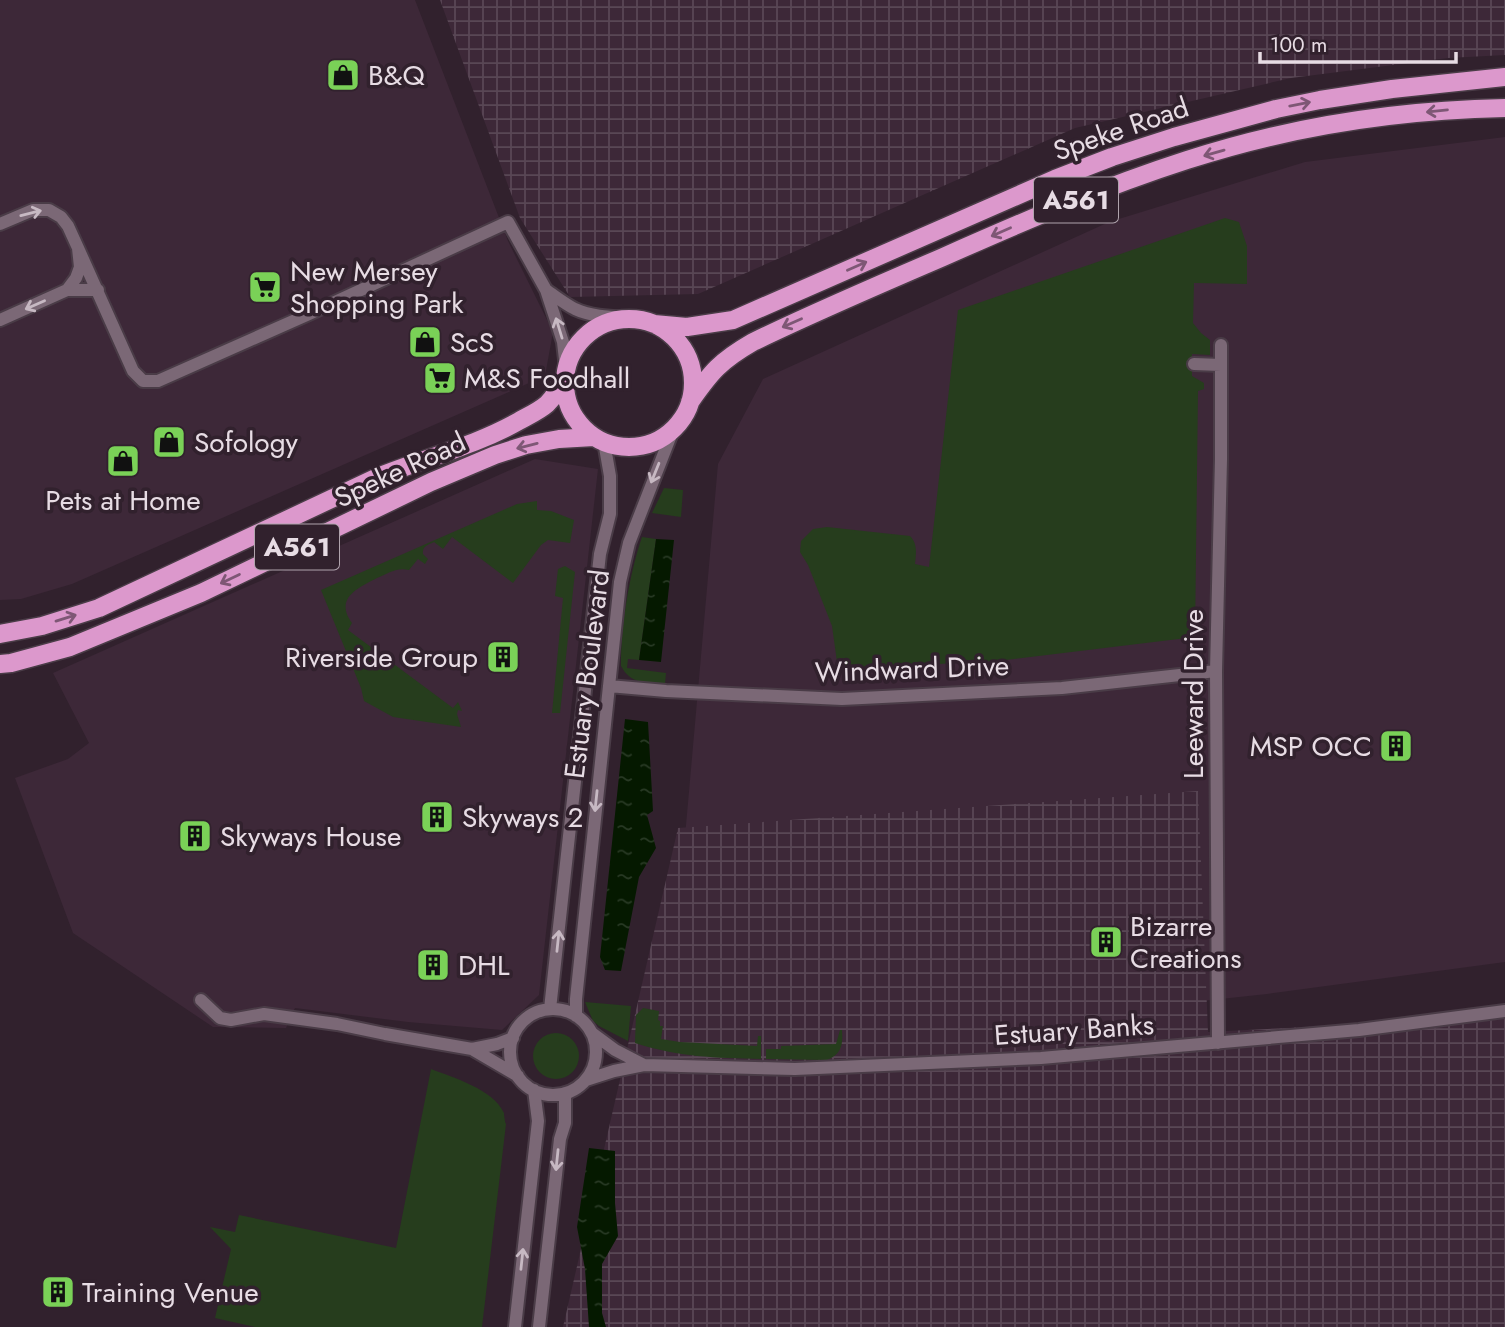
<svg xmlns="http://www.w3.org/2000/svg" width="1505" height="1327" viewBox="0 0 1505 1327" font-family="Jost,sans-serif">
<defs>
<pattern id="industrial-grid" width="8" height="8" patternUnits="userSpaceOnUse" patternTransform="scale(1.75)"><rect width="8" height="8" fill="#3d2838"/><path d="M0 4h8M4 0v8" fill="none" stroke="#594755"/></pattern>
<pattern id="water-ripples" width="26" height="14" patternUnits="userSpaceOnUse" patternTransform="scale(1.75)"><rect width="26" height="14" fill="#051900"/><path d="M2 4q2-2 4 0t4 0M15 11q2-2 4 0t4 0" fill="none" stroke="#293a25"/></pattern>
</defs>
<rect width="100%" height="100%" fill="#31212d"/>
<path fill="#3d2838" d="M 0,0 L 415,0 L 508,241 L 553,332 L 545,376 L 72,584 L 21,599 L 0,600 Z
M 1505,137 L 1505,962 L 1267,994 L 1025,1020 L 670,1006 L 718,464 L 763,379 L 1109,222 L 1305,162 Z
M 535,459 L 598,469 L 539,995 L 502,1030 L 408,1022 L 295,1008 L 286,1028 L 213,1027 L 73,933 L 15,778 L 68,759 L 89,743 L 53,673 Z"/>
<path fill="url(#industrial-grid)" d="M 440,0 L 1505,0 L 1505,55 L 1448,58 L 1291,78 L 1075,128 L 698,294 L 570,297 L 520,218 Z
M 1198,791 L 1208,1032 L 1505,1017 L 1505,1327 L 563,1327 L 678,828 Z"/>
<path fill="#263d1d" d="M 1225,218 L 1239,222 L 1247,246 L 1247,284 L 1194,283 L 1193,323 L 1201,333 L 1210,340 L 1210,355 L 1192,354 L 1192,376 L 1204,383 L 1204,389 L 1198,391 L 1195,637 L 997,661 L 838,669 L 832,626 L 808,565 L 800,552 L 801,541 L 813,529 L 827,527 L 910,536 C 918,544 916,554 915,564 L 929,567 L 958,310 Z
M 664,488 L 683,490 L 681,517 L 652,513 Z
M 537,501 L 537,510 L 551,511 L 574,520 L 570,543 L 548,540 L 541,545 L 513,583 L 452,537 L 443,549 L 434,542 C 428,545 422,546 423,554 L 428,559 L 425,564 L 418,559 L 409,570 C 397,567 389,573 377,578 C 358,588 334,598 352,623 L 348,630 L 453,708 L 458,702 L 462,711 L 458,710 L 457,714 L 461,727 L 393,717 L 364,701 L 361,688 L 321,590 L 517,504 Z
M 642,537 L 656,539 L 639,660 L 628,659 L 627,668 L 666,673 L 665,684 C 646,682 631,685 621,666 C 621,626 629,575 642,537 Z
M 565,566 L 575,572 L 560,713 L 552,713 L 563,598 L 555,596 L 558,569 Z
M 585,1002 L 631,1006 L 628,1041 L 599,1026 L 593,1021 Z
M 643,1008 L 659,1011 L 658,1020 L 660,1021 L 660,1026 L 663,1026 L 661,1039 L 680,1042 L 757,1046 L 758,1036 L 761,1036 L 761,1059 C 716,1058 678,1057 635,1043 L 636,1015 Z
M 840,1030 L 842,1030 C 843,1044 842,1054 827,1060 L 766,1059 L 766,1049 L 781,1049 L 781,1046 L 836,1044 Z
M533 1056a23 23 0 1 1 46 0a23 23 0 1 1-46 0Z
M 431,1069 C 454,1078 493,1089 504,1113 C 504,1115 505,1123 506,1124 L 482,1327 L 255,1327 L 215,1318 L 231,1249 L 210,1227 L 235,1232 L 239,1215 L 396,1248 Z"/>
<path fill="url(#water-ripples)" d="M 656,539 L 674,540 L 661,662 L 639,660 Z
M 625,719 L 648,722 L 653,811 L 647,815 L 656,848 L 639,877 L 621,971 L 605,970 L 600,957 Z
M 589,1148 L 615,1151 L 615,1203 L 618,1236 L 602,1264 L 602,1313 L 606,1327 L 589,1327 L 585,1269 L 577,1227 Z"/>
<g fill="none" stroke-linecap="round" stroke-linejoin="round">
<defs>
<path id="minor" d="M 0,224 L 33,210 L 49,210 L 61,217 L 68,226 L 78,248 L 80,267 L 76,278 L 67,290 L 0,320
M 78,248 L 133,371 L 143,381 L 158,381 L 309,314 L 508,222 L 546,290 L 563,342 L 566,368
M 67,290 L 98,290
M 546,290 C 555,296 565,304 575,309 C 592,317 613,317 631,318
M 1194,364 L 1221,365
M 609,686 L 666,691 L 842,699 L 1062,688 L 1216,671
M 201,1000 L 220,1018 L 231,1020 L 264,1014 L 337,1024 L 385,1034 L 472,1049 L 518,1076
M 550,1009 L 600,554 L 610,514 L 610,476 L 604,442
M510 1052a43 43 0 1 1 86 0a43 43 0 1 1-86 0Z
M 576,1016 L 576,999 L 620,582 L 629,543 L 673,430
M 592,1033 L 615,1050 L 644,1065
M 1218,1043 L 1216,671 L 1221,459 L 1221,345
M 472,1049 L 497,1044 L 513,1038
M 586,1080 L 614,1071 L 644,1065 L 795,1069 L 1041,1058 L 1359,1030 L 1505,1011
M 515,1327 L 538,1121 L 534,1090
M 539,1327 L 560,1139 L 565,1123 L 565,1093"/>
<path id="highway" d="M565 383a64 64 0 1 1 128 0a64 64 0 1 1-128 0Z
M 654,324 L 687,327 L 733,320 L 1055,179 L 1112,157 L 1174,137 L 1276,109 L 1320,100 L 1392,89 L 1505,77
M 690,402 C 711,372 720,361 753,342 C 815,312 878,285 941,258 C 1022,222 1103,187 1187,160 C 1289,127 1398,110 1505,108
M 0,634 L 42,626 L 99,608 L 378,477 C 425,458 475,446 519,421 C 528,416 539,411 547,404 C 555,396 560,387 565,377
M 0,664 L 11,663 L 70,647 L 201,593 L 431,482 L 495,455 L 526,445 L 559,439 L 594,437"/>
</defs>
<use href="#minor" stroke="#4a3c47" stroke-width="16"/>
<use href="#highway" stroke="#4a3c47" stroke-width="21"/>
<use href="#minor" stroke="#7b6876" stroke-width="12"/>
<use href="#highway" stroke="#dc98cc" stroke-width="18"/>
</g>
<defs><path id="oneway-shaft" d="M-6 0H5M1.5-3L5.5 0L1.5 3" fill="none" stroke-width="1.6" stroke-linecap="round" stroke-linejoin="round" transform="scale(1.75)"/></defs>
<g stroke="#7e5775">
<use href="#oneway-shaft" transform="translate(1300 104) rotate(-11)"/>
<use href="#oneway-shaft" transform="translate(1437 111) rotate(174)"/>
<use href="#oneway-shaft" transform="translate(1214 153) rotate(164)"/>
<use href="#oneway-shaft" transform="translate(1001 232) rotate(156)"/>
<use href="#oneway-shaft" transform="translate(857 266) rotate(-24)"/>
<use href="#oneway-shaft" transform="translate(792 323) rotate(156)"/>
<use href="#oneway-shaft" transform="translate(527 446) rotate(166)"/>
<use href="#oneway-shaft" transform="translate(230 579) rotate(154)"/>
<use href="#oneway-shaft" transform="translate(66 618) rotate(-17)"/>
</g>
<g stroke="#c7b9c3">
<use href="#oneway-shaft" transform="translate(31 213) rotate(-14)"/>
<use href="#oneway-shaft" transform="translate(35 305) rotate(156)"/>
<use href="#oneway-shaft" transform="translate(559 328) rotate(-107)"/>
<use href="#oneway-shaft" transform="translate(655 473) rotate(112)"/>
<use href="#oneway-shaft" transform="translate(596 801) rotate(96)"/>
<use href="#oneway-shaft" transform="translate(558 941) rotate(-84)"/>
<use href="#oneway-shaft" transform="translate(557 1160) rotate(96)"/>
<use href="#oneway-shaft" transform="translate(522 1259) rotate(-84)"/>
</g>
<defs>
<symbol id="shop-square" viewBox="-11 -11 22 22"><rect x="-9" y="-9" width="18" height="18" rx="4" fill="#7ad157" stroke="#31212d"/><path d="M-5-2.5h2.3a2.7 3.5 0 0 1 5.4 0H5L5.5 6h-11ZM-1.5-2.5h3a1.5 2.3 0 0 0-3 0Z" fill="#111"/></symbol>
<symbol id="supermarket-square" viewBox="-11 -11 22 22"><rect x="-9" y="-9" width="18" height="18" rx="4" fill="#7ad157" stroke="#31212d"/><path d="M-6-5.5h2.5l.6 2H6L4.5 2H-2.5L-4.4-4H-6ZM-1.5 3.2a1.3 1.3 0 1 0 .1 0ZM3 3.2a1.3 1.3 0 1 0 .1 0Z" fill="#111"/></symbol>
<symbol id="building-square" viewBox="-11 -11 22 22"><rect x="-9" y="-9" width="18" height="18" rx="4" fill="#7ad157" stroke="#31212d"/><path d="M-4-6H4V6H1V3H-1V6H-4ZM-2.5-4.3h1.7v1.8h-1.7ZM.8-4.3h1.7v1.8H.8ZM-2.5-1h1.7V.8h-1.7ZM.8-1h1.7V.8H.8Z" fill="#111"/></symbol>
</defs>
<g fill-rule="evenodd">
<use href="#shop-square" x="324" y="56" width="38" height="38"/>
<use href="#supermarket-square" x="246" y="268" width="38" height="38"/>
<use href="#shop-square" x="406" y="323" width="38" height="38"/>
<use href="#supermarket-square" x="421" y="359" width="38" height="38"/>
<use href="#shop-square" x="150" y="423" width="38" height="38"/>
<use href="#shop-square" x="104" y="442" width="38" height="38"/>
<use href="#building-square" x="484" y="638" width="38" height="38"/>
<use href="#building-square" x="1377" y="727" width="38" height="38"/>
<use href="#building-square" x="418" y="798" width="38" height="38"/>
<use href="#building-square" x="176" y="817" width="38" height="38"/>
<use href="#building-square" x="1087" y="923" width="38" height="38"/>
<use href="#building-square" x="414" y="946" width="38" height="38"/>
<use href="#building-square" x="39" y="1273" width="38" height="38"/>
</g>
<g text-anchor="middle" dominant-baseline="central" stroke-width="7" stroke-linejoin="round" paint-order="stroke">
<g fill="#31212d" stroke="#b0a4ad" stroke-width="2">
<rect x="1034" y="177.5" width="84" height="45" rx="5"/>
<rect x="255" y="524.5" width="84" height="45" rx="5"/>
</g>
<g font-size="26" font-weight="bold" fill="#e7dce4">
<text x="1076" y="200">A561</text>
<text x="297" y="547">A561</text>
</g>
<g font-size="28" fill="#e7dce4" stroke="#31212d" text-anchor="start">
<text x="368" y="75">B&amp;Q</text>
<text x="290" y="271">New Mersey<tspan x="290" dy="32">Shopping Park</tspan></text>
<text x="450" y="342">ScS</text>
<text x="464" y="378">M&amp;S Foodhall</text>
<text x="194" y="442">Sofology</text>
<text x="123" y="500" text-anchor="middle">Pets at Home</text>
<text x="478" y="657" text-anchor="end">Riverside Group</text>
<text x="1372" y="746" text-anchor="end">MSP OCC</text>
<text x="462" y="817">Skyways 2</text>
<text x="220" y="836">Skyways House</text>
<text x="1130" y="926">Bizarre<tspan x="1130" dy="32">Creations</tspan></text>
<text x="458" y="965">DHL</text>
<text x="82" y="1292">Training Venue</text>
</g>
<g font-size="28" fill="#e7dce4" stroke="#31212d">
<text transform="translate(1121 129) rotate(-19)">Speke Road</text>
<text transform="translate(400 470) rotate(-25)">Speke Road</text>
<text transform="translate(912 669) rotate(-2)">Windward Drive</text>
<text transform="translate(587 674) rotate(-83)">Estuary Boulevard</text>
<text transform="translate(1193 694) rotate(-90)">Leeward Drive</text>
<text transform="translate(1074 1030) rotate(-4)">Estuary Banks</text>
</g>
</g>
<path d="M1260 52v10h196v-10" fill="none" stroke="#e7dce4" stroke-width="3.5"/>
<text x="1270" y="52" font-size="21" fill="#e7dce4" stroke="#31212d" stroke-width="5" paint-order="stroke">100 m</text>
</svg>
